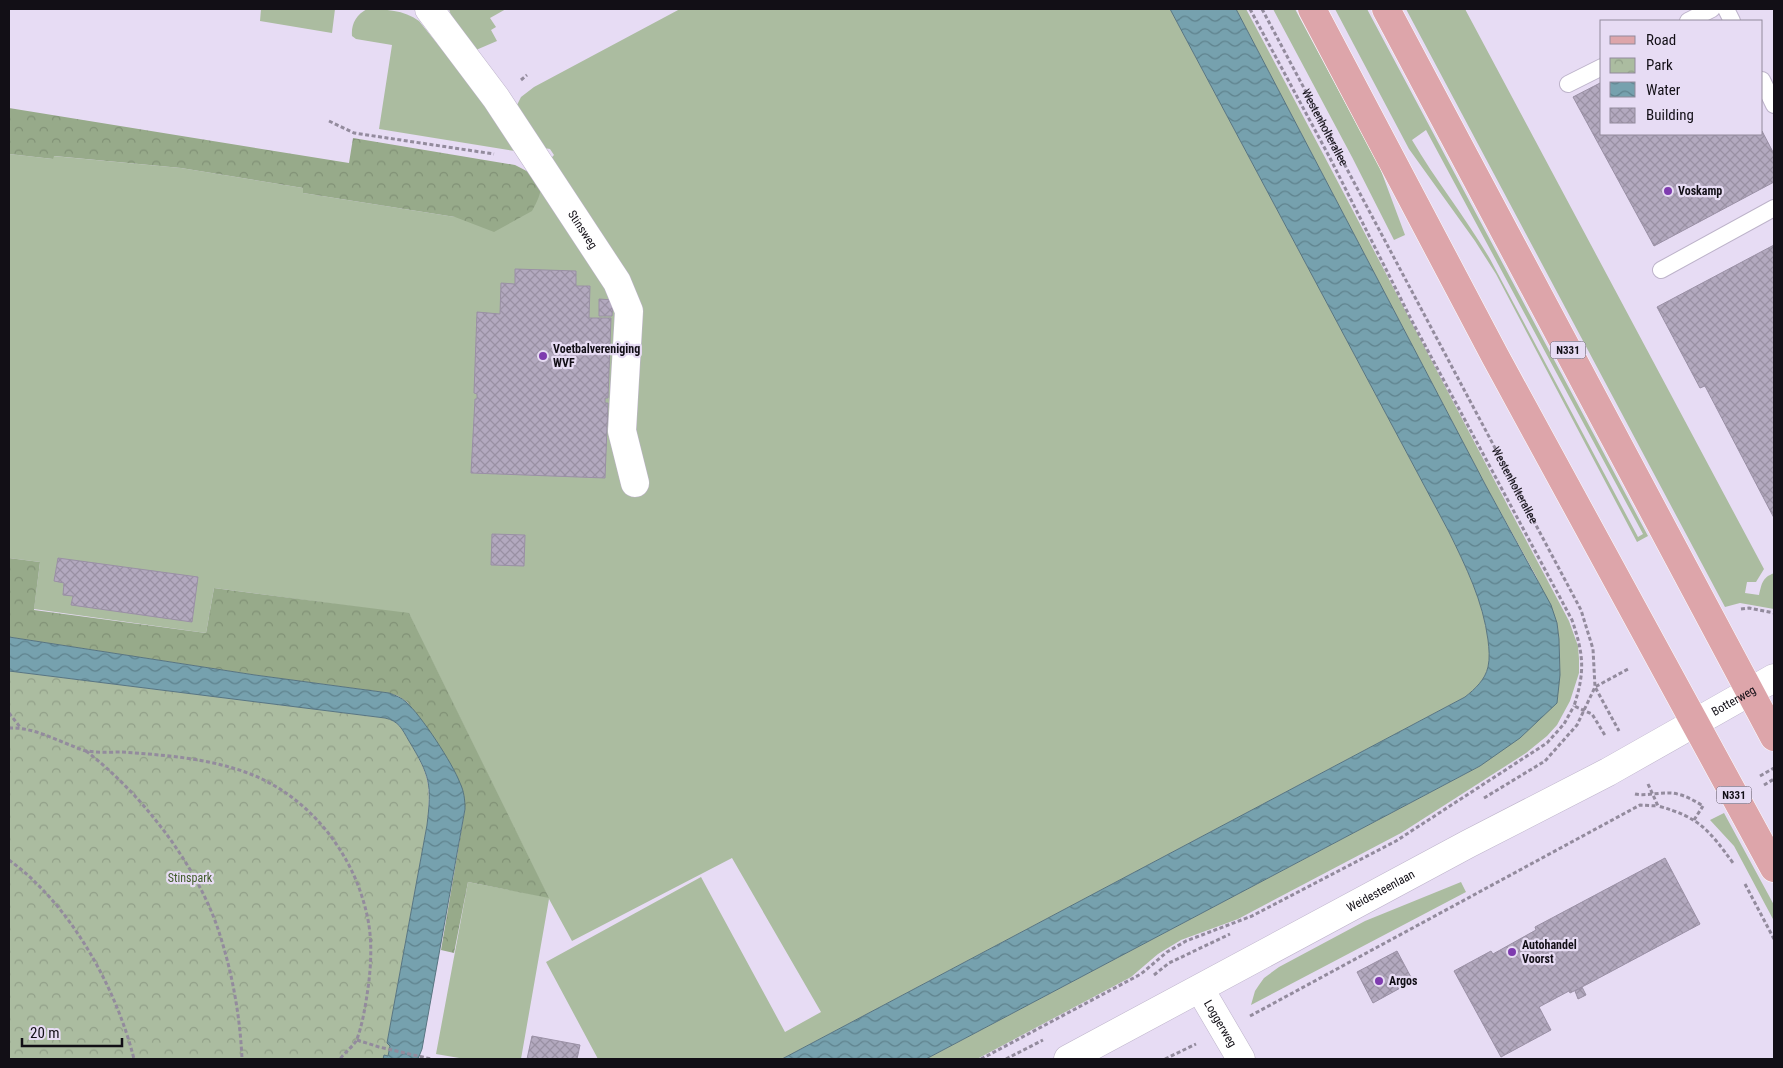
<svg xmlns="http://www.w3.org/2000/svg" width="1783" height="1068" viewBox="0 0 1783 1068" font-family="'Roboto Condensed',sans-serif">
<defs>
<pattern id="forest-crowns" width="20" height="18" patternUnits="userSpaceOnUse" patternTransform="scale(1.25)"><rect width="20" height="18" fill="#97aa8a"/><path d="M2 6a3 3 0 1 1 6 0M12 15a3 3 0 1 1 6 0" fill="none" stroke="#819176"/></pattern>
<pattern id="park-crowns" width="20" height="18" patternUnits="userSpaceOnUse" patternTransform="scale(1.25)"><rect width="20" height="18" fill="#abbca0"/><path d="M2 6a3 3 0 1 1 6 0M12 15a3 3 0 1 1 6 0" fill="none" stroke="#92a089"/></pattern>
<pattern id="water-waves" width="16" height="10" patternUnits="userSpaceOnUse" patternTransform="scale(1.25)"><rect width="16" height="10" fill="#76a1ae"/><path d="M0 5q4-4 8 0t8 0" fill="none" stroke="#5f828d"/></pattern>
<pattern id="building-cross-hatch" width="8" height="8" patternUnits="userSpaceOnUse" patternTransform="scale(1.25)"><rect width="8" height="8" fill="#b3a9bf"/><path d="M0 0l8 8M0 8l8-8" fill="none" stroke="#9990a3"/></pattern>
</defs>
<rect width="100%" height="100%" fill="#e7dcf4"/>
<path fill="#abbca0" fill-rule="evenodd" d="M 261,9 L 335,9 L 332,33 L 260,21 Z
M 367,9 C 385,9 404,10 419,21 L 482,99 L 521,152 L 379,129 L 392,45 L 356,39 L 352,36 C 351,24 356,15 367,9 Z
M 449,9 L 506,9 L 490,18 L 496,27 L 491,30 L 497,41 L 476,50 L 453,22 Z
M 680,9 L 1170,9 L 1449,532 C 1466,567 1483,601 1488,640 C 1489,649 1490,658 1488,667 C 1485,680 1475,689 1465,697 L 782,1059 L 598,1059 L 546,962 L 701,877 L 785,1032 L 821,1012 L 732,858 L 572,941 L 549,899 L 521,1059 L 465,1059 L 436,1054 L 468,882 L 548,897 L 409,614 L 214,588 L 206,633 L 34,609 L 40,562 L 9,558 L 9,154 L 53,159 L 53,156 L 181,168 L 303,188 L 303,193 L 455,217 L 535,175 L 554,155 L 550,149 L 544,148 L 517,105 L 521,97 L 534,87 Z
M 1236,9 L 1246,9 C 1355,212 1460,417 1569,621 L 1578,646 L 1579,659 L 1579,673 L 1570,701 L 1557,725 L 1547,736 L 1526,753 L 1401,833 L 1238,919 L 1181,940 L 1158,954 L 1131,977 L 977,1059 L 926,1059 L 1480,766 L 1560,675 L 1559,639 L 1557,623 L 1536,576 L 1486,486 Z
M 1273,9 L 1295,9 L 1380,168 L 1405,235 L 1394,240 L 1352,157 Z
M 1335,9 L 1367,9 L 1648,536 L 1637,542 L 1496,274 L 1475,241 L 1409,149 ZM 1426,130 L 1643,534 L 1638,537 L 1490,259 C 1466,218 1436,181 1412,140 Z
M 1406,9 L 1465,9 L 1764,569 L 1756,582 L 1747,582 L 1745,593 L 1759,595 C 1762,583 1762,578 1774,573 L 1774,609 L 1740,603 L 1725,607 Z
M 1724,813 L 1774,905 L 1774,921 L 1734,846 L 1710,820 Z
M 1461,882 L 1466,892 L 1251,1005 L 1255,991 L 1259,985 L 1264,978 L 1279,967 L 1365,921 Z"/>
<path fill="url(#forest-crowns)" d="M 9,108 L 349,163 L 353,138 L 515,165 C 541,178 548,183 532,211 L 494,232 L 455,217 L 303,193 L 303,188 L 181,168 L 54,156 L 53,159 L 9,154 Z
M 9,558 L 40,562 L 34,610 L 206,633 L 214,588 L 409,613 L 549,898 L 468,882 L 454,953 L 441,950 L 465,809 L 421,720 L 407,702 L 398,696 L 389,693 L 255,675 L 9,637 Z"/>
<path fill="url(#park-crowns)" d="M 9,671 L 385,718 C 399,721 402,729 409,741 C 430,777 431,784 427,825 L 387,1043 L 390,1045 L 388,1056 L 384,1055 L 383,1059 L 9,1059 Z"/>
<path fill="url(#water-waves)" stroke="#587580" d="M 1170,9 L 1236,9 L 1486,486 L 1551,605 L 1557,623 L 1559,639 L 1560,675 L 1557,703 L 1520,738 L 1480,766 L 926,1059 L 782,1059 L 1465,697 C 1475,689 1485,680 1488,667 C 1490,658 1489,649 1488,640 C 1483,601 1466,567 1449,532 Z
M 9,637 L 255,675 L 389,693 C 395,695 402,698 406,702 C 421,715 453,764 460,783 C 464,791 465,800 465,809 L 422,1049 L 418,1059 L 383,1059 L 384,1055 L 388,1056 L 390,1046 L 387,1043 L 427,825 C 432,784 430,776 409,741 C 402,729 399,721 385,718 L 9,671 Z"/>
<path fill="url(#building-cross-hatch)" stroke="#9a90a5" d="M 1602,82 L 1602,134 L 1762,134 L 1762,131 L 1774,154 L 1774,182 L 1654,246 L 1573,97 Z
M 1774,245 L 1774,518 L 1705,386 L 1700,388 L 1657,307 Z
M 515,269 L 576,271 L 576,286 L 590,286 L 589,318 L 611,318 L 608,398 L 605,398 L 605,403 L 608,403 L 605,478 L 471,473 L 475,399 L 477,399 L 477,394 L 474,393 L 477,312 L 500,314 L 501,283 L 515,284 Z
M 599,299 L 613,300 L 612,316 L 599,316 Z
M 492,534 L 525,535 L 524,566 L 491,565 Z
M 58,558 L 198,577 L 192,622 L 71,605 L 73,596 L 63,595 L 64,583 L 54,581 Z
M 1665,858 L 1700,924 L 1582,987 L 1570,993 L 1569,991 L 1539,1007 L 1551,1030 L 1501,1057 L 1454,971 L 1491,951 L 1493,954 L 1536,930 L 1535,927 Z
M 1397,951 L 1413,981 L 1373,1003 L 1357,972 Z
M 1582,987 L 1586,995 L 1578,999 L 1575,991 Z
M 532,1036 L 580,1045 L 577,1059 L 527,1059 Z"/>
<g fill="none" stroke-linecap="round" stroke-linejoin="round">
<defs>
<path id="service" d="M 1726,9 L 1732,21
M 1688,21 L 1712,9
M 1762,80 L 1774,105
M 1568,84 L 1602,67
M 1661,270 L 1774,208"/>
<g id="minor">
<path id="s2" d="M 429,9 L 496,98 L 617,282 L 629,311 L 622,431 L 635,483"/>
<path id="s3" d="M 1200,989 L 1241,1059"/>
</g>
<g id="tertiary">
<path id="s4" d="M 1068,1059 L 1468,844 L 1608,772 L 1774,678"/>
</g>
<path id="primary" d="M 1312,9 L 1495,356 L 1774,868
M 1386,9 L 1774,737"/>
</defs>
<use href="#service" stroke="#bdb3ca" stroke-width="18"/>
<use href="#minor" stroke="#bdb3ca" stroke-width="29"/>
<use href="#tertiary" stroke="#bdb3ca" stroke-width="29"/>
<use href="#primary" stroke="#fff" stroke-width="29"/>
<g stroke="#938b9d" stroke-width="3" stroke-dasharray="4 2.5" stroke-linecap="butt">
<path d="M 1250,9 L 1330,158 L 1412,321 L 1572,620 C 1584,655 1585,672 1574,706 L 1592,714 L 1606,737"/>
<path id="s1" d="M 1262,9 L 1581,610 L 1593,649 L 1595,687 L 1619,731"/>
<path d="M 521,80 L 527,75"/>
<path d="M 329,121 L 354,133 L 494,154"/>
<path d="M 1741,609 L 1749,608 L 1774,613"/>
<path d="M 9,713 L 20,727"/>
<path d="M 9,728 C 30,727 50,737 70,745 C 76,747 82,751 88,751 C 99,753 111,752 122,752 C 163,755 206,758 245,772 C 307,794 353,851 367,915 C 373,941 371,969 367,995 C 365,1008 362,1026 357,1039 C 354,1046 345,1052 340,1059"/>
<path d="M 86,751 C 141,793 196,864 218,929 C 232,971 240,1015 242,1059"/>
<path d="M 1760,776 L 1774,768"/>
<path d="M 1648,784 L 1658,806 C 1699,817 1709,830 1733,863"/>
<path d="M 1764,785 L 1774,779"/>
<path d="M 1635,794 C 1644,796 1656,793 1666,793 C 1679,792 1692,799 1703,806"/>
<path d="M 1484,798 L 1545,761 L 1577,725 L 1595,687 L 1630,668"/>
<path d="M 1694,820 L 1703,806"/>
<path d="M 9,860 C 70,904 116,987 134,1059"/>
<path d="M 1745,884 L 1774,939"/>
<path d="M 1154,975 L 1169,963 L 1230,934"/>
<path d="M 1250,1016 L 1640,805 L 1658,806"/>
<path d="M 357,1040 L 379,1047 L 431,1059"/>
<path d="M 981,1059 L 1141,974 L 1167,952 L 1186,941 L 1252,916 L 1396,841 L 1547,743 L 1564,724 L 1574,706"/>
<path d="M 1006,1059 L 1043,1040"/>
<path d="M 1165,1059 L 1196,1044"/>
</g>
<use href="#service" stroke="#fff" stroke-width="16"/>
<use href="#minor" stroke="#fff" stroke-width="28"/>
<use href="#tertiary" stroke="#fff" stroke-width="28"/>
<use href="#primary" stroke="#dda5aa" stroke-width="28"/>
</g>
<g fill="#7e3baf" stroke="#e7dcf4" stroke-width="2">
<circle cx="1668" cy="191" r="5"/>
<circle cx="543" cy="356" r="5"/>
<circle cx="1512" cy="952" r="5"/>
<circle cx="1379" cy="981" r="5"/>
</g>
<g text-anchor="middle" dominant-baseline="central" stroke-width="4.5" stroke-linejoin="round" paint-order="stroke">
<g fill="#e7dcf4" stroke="#524c59" stroke-width="1">
<rect x="1550.5" y="341.5" width="35" height="17" rx="4"/>
<rect x="1716.5" y="786.5" width="35" height="17" rx="4"/>
</g>
<g font-size="11" font-weight="bold" fill="#120f16">
<text x="1568" y="350">N331</text>
<text x="1734" y="795">N331</text>
</g>
<g font-size="12" fill="#120f16" stroke="#e7dcf4">
<text stroke="none"><textPath href="#s1" startOffset="134">Westenholterallee</textPath></text>
<text stroke="none"><textPath href="#s2" startOffset="269">Stinsweg</textPath></text>
<text stroke="none"><textPath href="#s1" startOffset="539">Westenholterallee</textPath></text>
<text stroke="none"><textPath href="#s4" startOffset="756">Botterweg</textPath></text>
<text stroke="none"><textPath href="#s4" startOffset="355">Weidesteenlaan</textPath></text>
<text stroke="none"><textPath href="#s3" startOffset="40">Loggerweg</textPath></text>
</g>
<g font-size="12" font-weight="bold" fill="#120f16" stroke="#e7dcf4" text-anchor="start">
<text x="1678" y="191">Voskamp</text>
<text x="553" y="349">Voetbalvereniging<tspan x="553" dy="14">WVF</tspan></text>
<text x="1522" y="945">Autohandel<tspan x="1522" dy="14">Voorst</tspan></text>
<text x="1389" y="981">Argos</text>
</g>
<g font-size="12" fill="#415c2b" stroke="#e7dcf4">
<text x="190" y="878">Stinspark</text>
</g>
</g>
<rect width="1783" height="1068" fill="none" stroke="#120f16" stroke-width="20"/>
<rect x="1600" y="20" width="162" height="115" fill="#e7dcf4" stroke="#928a9b"/>
<rect x="1610" y="36" width="25" height="8" fill="#dda5aa" stroke="#928a9b"/>
<text x="1646" y="45" font-size="15" fill="#120f16">Road</text>
<rect x="1610" y="58" width="25" height="15" fill="url(#park-crowns)" stroke="#928a9b"/>
<text x="1646" y="70" font-size="15" fill="#120f16">Park</text>
<rect x="1610" y="82" width="25" height="15" fill="url(#water-waves)" stroke="#928a9b"/>
<text x="1646" y="95" font-size="15" fill="#120f16">Water</text>
<rect x="1610" y="108" width="25" height="15" fill="url(#building-cross-hatch)" stroke="#928a9b"/>
<text x="1646" y="120" font-size="15" fill="#120f16">Building</text>
<path d="M22 1038v8h100v-8" fill="none" stroke="#120f16" stroke-width="2.5"/>
<text x="30" y="1038" font-size="15" fill="#120f16" stroke="#e7dcf4" stroke-width="4" paint-order="stroke">20 m</text>
</svg>
